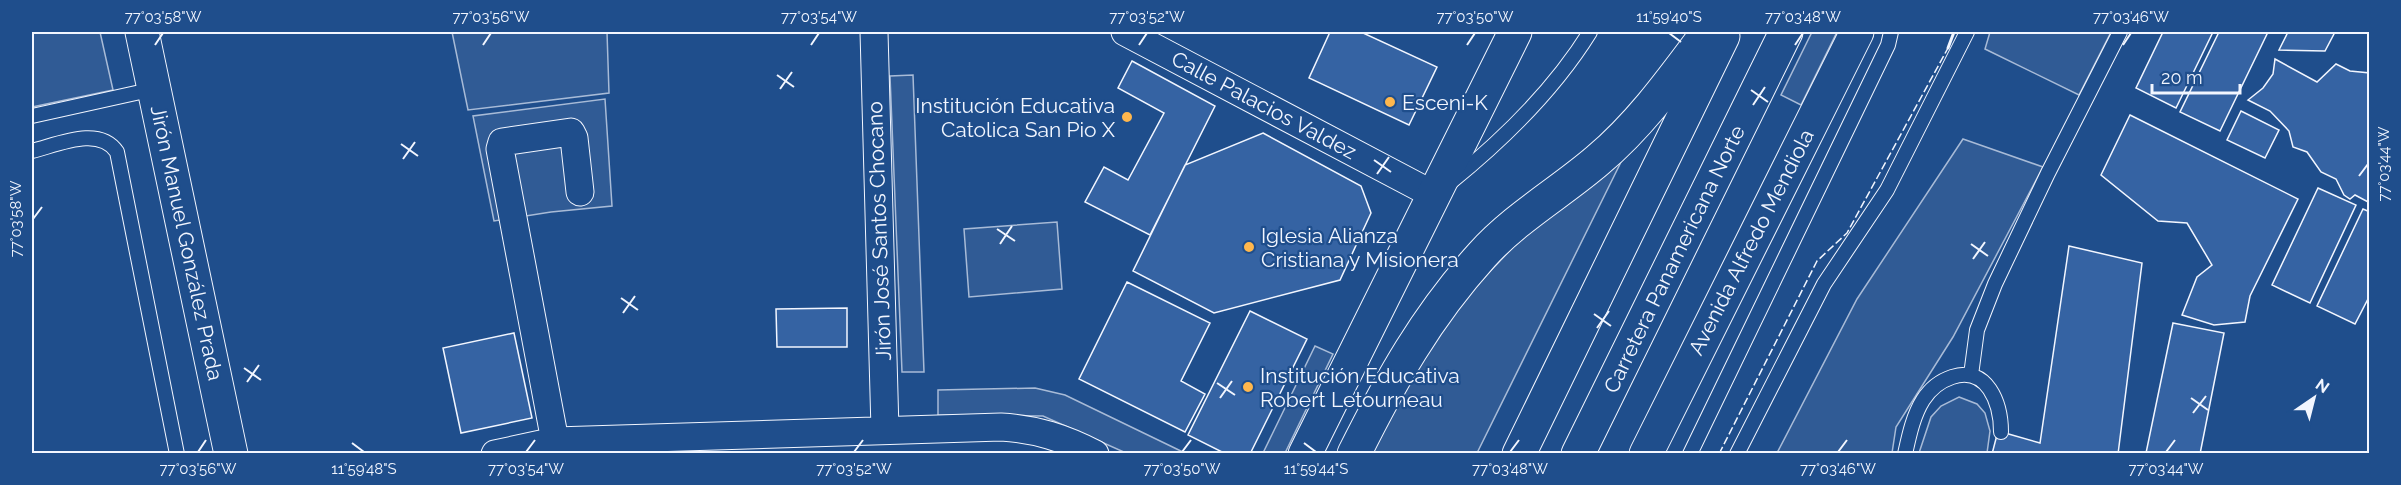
<svg xmlns="http://www.w3.org/2000/svg" width="2401" height="485" viewBox="0 0 2401 485" font-family="Raleway,sans-serif">
<rect width="100%" height="100%" fill="#1f4e8c"/>
<path fill="#305b95" stroke="#a8bbd7" stroke-width="1.5" d="M 32,32 L 100,32 L 113,90 L 32,107 Z
M 452,32 L 607,32 L 609,93 L 468,110 Z
M 1812,32 L 1837,32 L 1801,105 L 1781,95 Z
M 1990,32 L 2111,32 L 2079,95 L 1985,49 Z
M 913,75 L 924,372 L 902,372 L 890,76 Z
M 605,99 L 612,206 L 551,212 L 494,221 L 473,116 Z
M 1963,139 L 2043,167 L 1953,337 L 1896,427 L 1892,453 L 1777,453 L 1857,299 Z
M 1624,156 L 1477,453 L 1366,454 L 1425,350 L 1477,285 L 1518,242 Z
M 1057,222 L 1062,289 L 969,297 L 964,229 Z
M 1315,346 L 1333,354 L 1285,453 L 1263,453 Z
M 1035,388 L 1065,395 L 1185,453 L 1126,453 L 1043,416 L 938,415 L 938,390 Z
M 1959,397 L 1977,404 L 1985,413 L 1990,431 L 1987,453 L 1919,453 L 1931,417 L 1941,406 Z"/>
<path fill="#3563a3" stroke="#f2f6ff" stroke-width="1.5" d="M 1330,32 L 1361,32 L 1437,67 L 1409,125 L 1309,78 Z
M 2163,32 L 2213,32 L 2176,108 L 2136,88 Z
M 2219,32 L 2268,32 L 2220,131 L 2180,112 Z
M 2288,32 L 2335,32 L 2325,51 L 2279,50 Z
M 2275,59 L 2317,82 L 2336,64 L 2350,71 L 2370,73 L 2370,203 L 2355,195 L 2350,199 L 2344,195 L 2336,179 L 2321,172 L 2307,152 L 2293,147 L 2289,131 L 2270,111 L 2248,100 L 2263,88 L 2273,74 Z
M 1132,61 L 1215,106 L 1150,235 L 1085,202 L 1104,167 L 1128,180 L 1164,113 L 1118,88 Z
M 2241,111 L 2279,130 L 2265,158 L 2227,140 Z
M 2130,115 L 2298,199 L 2250,296 L 2245,322 L 2214,325 L 2182,315 L 2197,277 L 2212,265 L 2187,223 L 2158,221 L 2101,175 Z
M 1263,133 L 1361,186 L 1371,213 L 1340,280 L 1214,313 L 1133,271 L 1185,165 Z
M 2318,188 L 2356,205 L 2310,303 L 2272,285 Z
M 2363,209 L 2370,212 L 2370,295 L 2355,324 L 2317,306 Z
M 2069,246 L 2142,263 L 2118,454 L 1992,454 L 1998,431 L 2040,443 Z
M 1127,282 L 1210,323 L 1181,381 L 1205,394 L 1185,432 L 1079,379 Z
M 847,308 L 847,347 L 777,347 L 776,309 Z
M 1250,311 L 1307,339 L 1250,454 L 1226,454 L 1188,435 Z
M 2173,323 L 2224,333 L 2200,454 L 2146,453 Z
M 514,333 L 532,418 L 461,433 L 443,348 Z"/>
<g fill="none" stroke-linecap="round" stroke-linejoin="round">
<defs>
<path id="lane" d="M 32,116 L 154,89
M 32,151 C 57,145 99,125 117,152 L 177,454
M 1452,181 C 1505,138 1554,90 1590,32
M 1971,375 L 1977,330 L 1995,284 L 2048,173 L 2120,32
M 1690,454 L 1888,45 L 1891,32
M 1737,454 L 1824,284 L 1887,190 L 1967,32
M 1905,454 C 1909,436 1913,416 1923,400 C 1930,389 1940,381 1952,377 C 1987,365 2001,403 2001,432"/>
<path id="street" d="M 874,32 L 885,430
M 1125,32 L 1434,195
M 555,441 L 500,149 L 502,142 L 571,132 L 574,138 L 580,192
M 495,454 L 555,441 L 1001,427 C 1036,429 1064,438 1095,454"/>
<path id="secondary" d="M 142,32 L 231,454
M 1305,454 L 1515,32
M 1646,454 L 1857,32"/>
<path id="highway" d="M 1354,454 C 1391,380 1426,317 1482,255 C 1515,218 1561,192 1598,160 C 1641,124 1675,76 1708,32
M 1519,454 L 1723,36
M 1578,454 L 1786,32"/>
</defs>
<use href="#lane" stroke="#f2f6ff" stroke-width="16"/>
<use href="#street" stroke="#f2f6ff" stroke-width="29"/>
<use href="#secondary" stroke="#f2f6ff" stroke-width="35"/>
<use href="#highway" stroke="#f2f6ff" stroke-width="35"/>
<use href="#lane" stroke="#1f4e8c" stroke-width="14"/>
<use href="#street" stroke="#1f4e8c" stroke-width="27"/>
<use href="#secondary" stroke="#1f4e8c" stroke-width="33"/>
<use href="#highway" stroke="#1f4e8c" stroke-width="33"/>
<path stroke="#f2f6ff" stroke-width="1.5" stroke-dasharray="8 3" stroke-linecap="butt" d="M 1719,454 L 1817,261 L 1847,233 L 1948,48"/>
<path stroke="#f2f6ff" stroke-width="3" d="M 1948,48 L 1954,32"/>
</g>
<path fill="none" stroke="#f2f6ff" stroke-width="2" d="M 1669,33 L 1681,42M 155,45 L 163,33M 483,45 L 491,33M 811,45 L 819,33M 1139,45 L 1147,33M 1467,45 L 1475,33M 1795,45 L 1803,33M 2123,45 L 2131,33M 777,75 L 794,87M 780,89 L 792,72M 1751,90 L 1768,102M 1753,105 L 1765,87M 401,144 L 418,156M 403,159 L 415,142M 1374,160 L 1391,172M 1377,174 L 1389,157M 2359,176 L 2368,164M 33,219 L 42,207M 997,229 L 1015,241M 1000,244 L 1012,226M 1971,244 L 1988,256M 1973,259 L 1985,242M 621,298 L 638,310M 623,313 L 635,296M 1594,314 L 1611,326M 1597,328 L 1609,311M 244,368 L 261,380M 247,382 L 259,365M 1217,383 L 1235,395M 1220,398 L 1232,381M 2191,398 L 2208,410M 2193,413 L 2206,396M 352,443 L 364,452M 1304,443 L 1316,452M 198,452 L 206,440M 526,452 L 535,440M 854,452 L 863,440M 1182,452 L 1191,440M 1510,452 L 1519,440M 1838,452 L 1847,440M 2166,452 L 2175,440"/>
<g fill="#ffb74d" stroke="#1f4e8c" stroke-width="2">
<circle cx="1390" cy="102" r="6"/>
<circle cx="1127" cy="117" r="6"/>
<circle cx="1249" cy="247" r="6"/>
<circle cx="1248" cy="387" r="6"/>
</g>
<g text-anchor="middle" dominant-baseline="central" stroke-width="4.5" stroke-linejoin="round" paint-order="stroke">
<g font-size="21" fill="#f2f6ff" stroke="#1f4e8c" text-anchor="start">
<text x="1402" y="102">Esceni-K</text>
<text x="1115" y="105" text-anchor="end">Institución Educativa<tspan x="1115" dy="24">Catolica San Pio X</tspan></text>
<text x="1261" y="235">Iglesia Alianza<tspan x="1261" dy="24">Cristiana y Misionera</tspan></text>
<text x="1260" y="375">Institución Educativa<tspan x="1260" dy="24">Robert Letourneau</tspan></text>
</g>
<g font-size="21" fill="#f2f6ff" stroke="#1f4e8c">
<text transform="translate(1264 105) rotate(28)">Calle Palacios Valdez</text>
<text transform="translate(879 231) rotate(-92)">Jirón José Santos Chocano</text>
<text transform="translate(1751 242) rotate(-63)">Avenida Alfredo Mendiola</text>
<text transform="translate(187 243) rotate(78)">Jirón Manuel González Prada</text>
<text transform="translate(1674 259) rotate(-64)">Carretera Panamericana Norte</text>
</g>
</g>
<rect width="2401" height="485" fill="none" stroke="#1f4e8c" stroke-width="66"/>
<g transform="translate(2314 398) rotate(35)" stroke="#1f4e8c" stroke-width="4.5" paint-order="stroke">
<path d="M0-4.5L10 22L0 15L-10 22Z" fill="#f2f6ff"/>
<text y="-9" font-size="16" font-weight="bold" text-anchor="middle" fill="#f2f6ff">N</text>
</g>
<path d="M2152 84v9h88v-9" fill="none" stroke="#f2f6ff" stroke-width="3"/>
<text x="2161" y="84" font-size="18" fill="#f2f6ff" stroke="#1f4e8c" stroke-width="4.5" paint-order="stroke">20 m</text>
<rect x="33" y="33" width="2335" height="419" fill="none" stroke="#f2f6ff" stroke-width="2"/>
<g font-size="15" text-anchor="middle" fill="#f2f6ff">
<text x="163" y="22">77°03'58"W</text>
<text x="491" y="22">77°03'56"W</text>
<text x="819" y="22">77°03'54"W</text>
<text x="1147" y="22">77°03'52"W</text>
<text x="1475" y="22">77°03'50"W</text>
<text x="1669" y="22">11°59'40"S</text>
<text x="1803" y="22">77°03'48"W</text>
<text x="2131" y="22">77°03'46"W</text>
<text transform="translate(2384 164) rotate(-90)" y="5">77°03'44"W</text>
<text transform="translate(16 219) rotate(-90)" y="5">77°03'58"W</text>
<text x="198" y="474">77°03'56"W</text>
<text x="364" y="474">11°59'48"S</text>
<text x="526" y="474">77°03'54"W</text>
<text x="854" y="474">77°03'52"W</text>
<text x="1182" y="474">77°03'50"W</text>
<text x="1316" y="474">11°59'44"S</text>
<text x="1510" y="474">77°03'48"W</text>
<text x="1838" y="474">77°03'46"W</text>
<text x="2166" y="474">77°03'44"W</text>
</g>
</svg>
